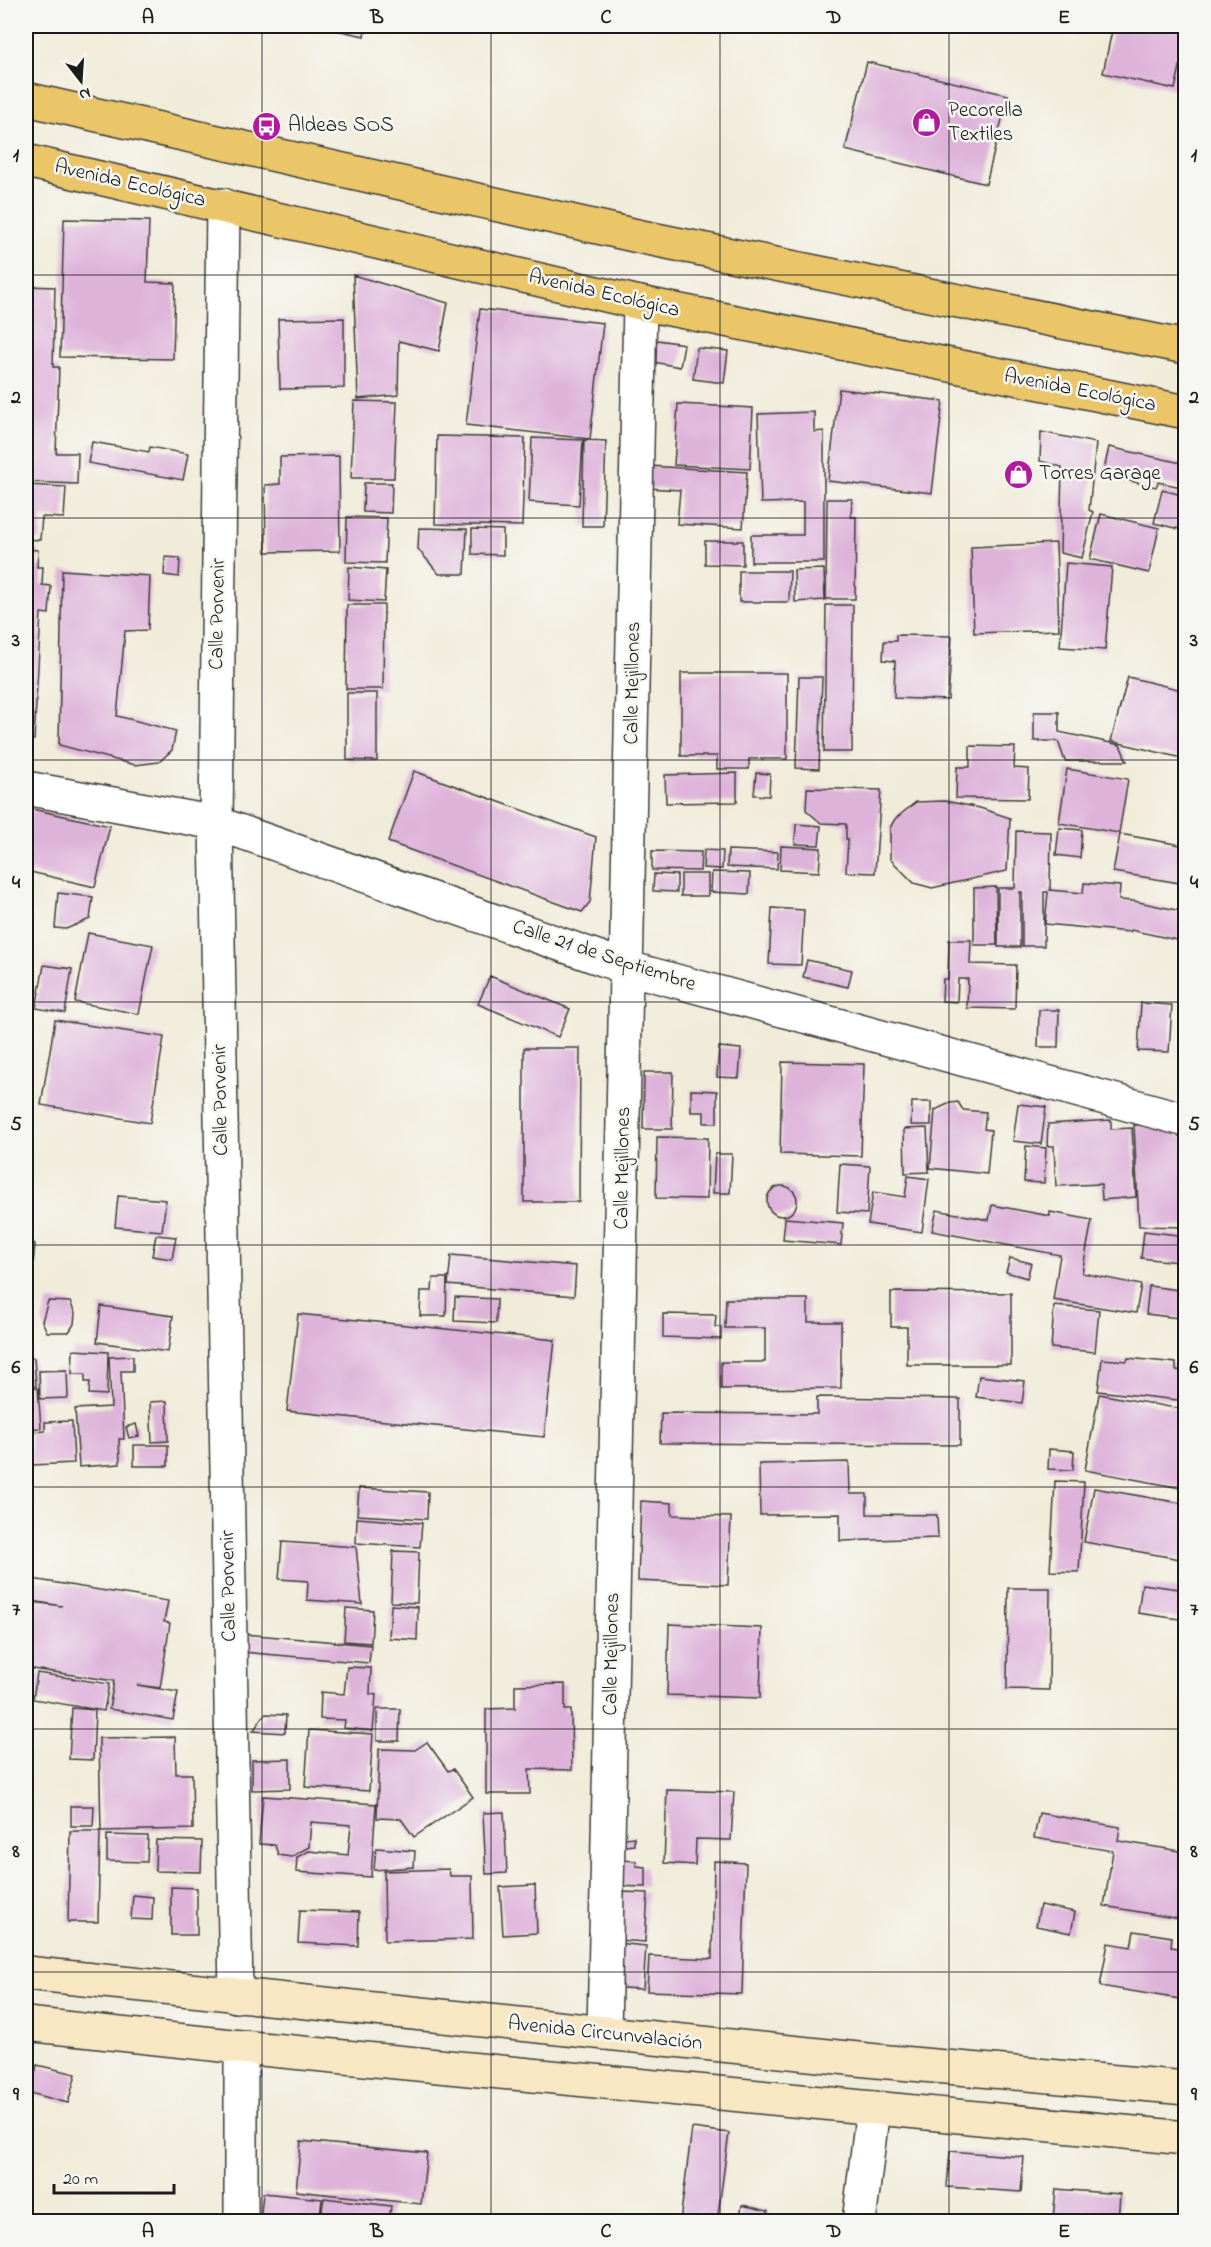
<svg xmlns="http://www.w3.org/2000/svg" width="1211" height="2247" viewBox="0 0 1211 2247" font-family="'Indie Flower',sans-serif">
<rect width="100%" height="100%" fill="#f6f6f2"/>
<filter id="ink" filterUnits="userSpaceOnUse"><feTurbulence type="fractalNoise" baseFrequency=".0167" numOctaves="2"/><feDisplacementMap in="SourceGraphic" scale="12" xChannelSelector="R" yChannelSelector="G"/><feConvolveMatrix kernelMatrix="1 2 1 2 8 2 1 2 1" color-interpolation-filters="sRGB"/></filter>
<filter id="wash" filterUnits="userSpaceOnUse"><feTurbulence type="fractalNoise" baseFrequency=".008" numOctaves="4" result="noise"/><feDisplacementMap in="SourceGraphic" scale="24" xChannelSelector="R" yChannelSelector="G"/><feGaussianBlur stdDeviation="1.35" result="paint"/><feColorMatrix in="noise" values="0 0 0 0 0 0 0 0 0 0 0 0 0 0 0 0 0 1.4 0 .05"/><feComposite in="paint" operator="in"/></filter>
<g filter="url(#wash)">
<rect width="100%" height="100%" fill="#f1ecda"/>
<g id="blocks">
<path fill="#deb3da" d="M 113,26 L 149,26 L 147,33 Z
M 318,26 L 366,26 L 364,36 Z
M 1113,26 L 1186,26 L 1186,41 L 1175,89 L 1103,73 Z
M 867,62 L 1008,95 L 986,184 L 845,150 Z
M 64,219 L 149,221 L 147,282 L 175,283 L 173,359 L 60,357 Z
M 353,275 L 448,303 L 439,351 L 399,341 L 398,395 L 358,399 Z
M 26,286 L 55,287 L 53,367 L 59,367 L 56,453 L 78,453 L 77,484 L 26,482 Z
M 480,309 L 603,323 L 590,439 L 466,425 Z
M 344,318 L 344,388 L 280,389 L 278,319 Z
M 657,340 L 684,344 L 680,367 L 653,362 Z
M 697,348 L 728,351 L 724,383 L 693,379 Z
M 839,389 L 943,401 L 932,493 L 828,481 Z
M 354,401 L 397,402 L 394,478 L 351,478 Z
M 678,404 L 753,408 L 750,469 L 674,465 Z
M 814,412 L 814,432 L 824,431 L 824,562 L 751,562 L 751,535 L 803,535 L 803,502 L 761,503 L 758,414 Z
M 1041,432 L 1096,443 L 1089,510 L 1093,512 L 1082,558 L 1060,553 L 1062,467 L 1040,461 Z
M 437,436 L 525,438 L 522,526 L 435,524 Z
M 532,438 L 583,440 L 579,505 L 529,502 Z
M 584,440 L 606,441 L 603,526 L 582,526 Z
M 92,442 L 149,452 L 150,447 L 188,454 L 183,480 L 88,463 Z
M 1109,447 L 1186,464 L 1186,488 L 1158,482 L 1156,487 L 1103,475 Z
M 339,456 L 340,551 L 266,552 L 265,485 L 280,484 L 280,457 Z
M 649,466 L 747,472 L 743,528 L 677,524 L 680,490 L 647,488 Z
M 364,483 L 392,483 L 391,513 L 363,512 Z
M 26,485 L 66,487 L 64,518 L 42,517 L 40,540 L 26,539 Z
M 1162,490 L 1186,496 L 1179,529 L 1154,523 Z
M 827,499 L 852,499 L 851,517 L 856,517 L 855,599 L 826,599 Z
M 1101,514 L 1159,528 L 1149,573 L 1090,559 Z
M 347,517 L 387,518 L 385,563 L 346,562 Z
M 419,528 L 467,529 L 465,574 L 439,574 L 418,549 Z
M 472,529 L 503,530 L 503,555 L 472,554 Z
M 705,541 L 743,541 L 743,565 L 705,564 Z
M 1056,543 L 1059,630 L 974,633 L 971,547 Z
M 26,549 L 38,550 L 37,567 L 43,567 L 42,585 L 51,586 L 49,614 L 41,613 L 34,740 L 26,739 Z
M 165,557 L 180,558 L 179,577 L 164,575 Z
M 1066,563 L 1112,567 L 1105,650 L 1060,647 Z
M 349,567 L 386,570 L 384,602 L 348,600 Z
M 824,569 L 825,600 L 795,602 L 794,570 Z
M 62,570 L 150,576 L 148,630 L 125,631 L 117,716 L 176,731 L 172,750 L 159,762 L 135,765 L 59,745 Z
M 739,571 L 790,571 L 789,602 L 739,602 Z
M 347,605 L 384,605 L 383,689 L 346,689 Z
M 826,605 L 853,605 L 852,752 L 824,752 Z
M 896,635 L 952,636 L 948,700 L 894,698 L 895,661 L 883,660 L 884,641 L 896,641 Z
M 681,673 L 787,673 L 787,759 L 749,759 L 749,769 L 717,769 L 717,756 L 681,756 Z
M 799,677 L 822,677 L 819,769 L 796,768 Z
M 1128,677 L 1186,691 L 1186,759 L 1111,741 Z
M 347,693 L 377,693 L 377,761 L 347,760 Z
M 1034,712 L 1059,712 L 1059,732 L 1120,745 L 1127,761 L 1065,761 L 1058,741 L 1034,741 Z
M 970,746 L 1015,747 L 1014,768 L 1029,769 L 1028,799 L 956,798 L 957,767 L 970,767 Z
M 1067,769 L 1128,779 L 1119,833 L 1059,823 Z
M 414,771 L 596,837 L 590,902 L 582,912 L 388,842 Z
M 737,773 L 737,802 L 666,803 L 665,775 Z
M 756,773 L 770,774 L 769,796 L 754,795 Z
M 807,788 L 881,790 L 875,873 L 846,872 L 848,839 L 846,839 L 846,824 L 821,823 L 806,810 Z
M 945,801 L 980,808 L 1010,818 L 1007,871 L 932,888 L 914,883 L 890,859 L 890,828 L 895,819 L 916,802 Z
M 32,809 L 110,826 L 95,887 L 26,871 L 26,837 Z
M 796,824 L 821,826 L 819,845 L 795,844 Z
M 1059,828 L 1082,830 L 1080,858 L 1056,855 Z
M 1016,831 L 1051,832 L 1050,890 L 1083,893 L 1084,883 L 1120,886 L 1119,900 L 1134,901 L 1186,912 L 1186,942 L 1131,930 L 1130,932 L 1045,924 L 1048,892 L 1044,892 L 1044,946 L 1022,946 L 1022,892 L 1020,892 L 1020,947 L 998,947 L 998,888 L 1015,888 Z
M 1120,834 L 1186,846 L 1186,884 L 1113,872 Z
M 781,846 L 821,848 L 819,872 L 780,870 Z
M 704,850 L 723,851 L 722,869 L 703,868 Z
M 728,850 L 778,852 L 777,869 L 727,867 Z
M 652,851 L 701,852 L 700,871 L 652,870 Z
M 712,872 L 750,873 L 749,894 L 711,892 Z
M 654,874 L 677,875 L 677,892 L 653,891 Z
M 681,874 L 708,874 L 708,896 L 681,896 Z
M 996,887 L 997,945 L 974,945 L 974,888 Z
M 58,893 L 93,897 L 90,919 L 66,929 L 55,928 Z
M 772,908 L 804,910 L 801,965 L 769,964 Z
M 88,933 L 153,945 L 139,1014 L 75,1002 Z
M 949,940 L 971,940 L 970,964 L 1016,965 L 1015,1009 L 967,1008 L 968,979 L 958,979 L 957,1002 L 942,1001 L 943,979 L 948,979 Z
M 807,960 L 852,970 L 848,987 L 803,977 Z
M 44,965 L 72,969 L 65,1013 L 36,1008 Z
M 490,976 L 570,1009 L 558,1037 L 478,1004 Z
M 1141,1003 L 1172,1005 L 1169,1052 L 1138,1051 Z
M 1039,1010 L 1059,1010 L 1058,1047 L 1038,1047 Z
M 55,1020 L 164,1037 L 150,1123 L 41,1105 Z
M 719,1047 L 741,1049 L 739,1078 L 717,1077 Z
M 524,1048 L 580,1048 L 579,1202 L 524,1202 Z
M 782,1062 L 864,1064 L 861,1156 L 780,1154 Z
M 644,1072 L 673,1072 L 672,1129 L 643,1129 Z
M 691,1090 L 717,1091 L 717,1123 L 704,1123 L 704,1112 L 691,1112 Z
M 912,1102 L 931,1102 L 931,1125 L 911,1125 Z
M 958,1102 L 963,1110 L 986,1112 L 984,1129 L 991,1130 L 987,1174 L 930,1168 L 935,1110 L 950,1103 Z
M 1018,1104 L 1046,1107 L 1041,1144 L 1013,1141 Z
M 1111,1120 L 1111,1129 L 1132,1128 L 1136,1197 L 1102,1200 L 1101,1184 L 1056,1186 L 1054,1146 L 1047,1146 L 1048,1124 Z
M 1134,1125 L 1163,1125 L 1186,1141 L 1186,1227 L 1139,1226 Z
M 927,1128 L 929,1172 L 905,1173 L 904,1129 Z
M 657,1137 L 708,1138 L 707,1199 L 656,1198 Z
M 1026,1146 L 1046,1148 L 1044,1183 L 1024,1182 Z
M 715,1154 L 732,1154 L 730,1193 L 713,1193 Z
M 840,1164 L 870,1166 L 867,1214 L 837,1212 Z
M 908,1176 L 929,1179 L 922,1232 L 868,1224 L 873,1192 L 905,1197 Z
M767 1201a15 15 0 1 1 30 0a15 15 0 1 1-30 0Z
M 118,1196 L 166,1200 L 162,1231 L 115,1227 Z
M 992,1205 L 1050,1216 L 1050,1212 L 1092,1220 L 1082,1273 L 1141,1285 L 1136,1313 L 1053,1300 L 1060,1255 L 932,1231 L 937,1210 L 989,1220 Z
M 785,1218 L 843,1223 L 841,1245 L 783,1240 Z
M 1144,1231 L 1186,1236 L 1186,1263 L 1141,1258 Z
M 156,1235 L 176,1237 L 172,1259 L 152,1256 Z
M 26,1243 L 35,1244 L 32,1275 L 26,1275 Z
M 451,1255 L 576,1266 L 574,1296 L 448,1285 Z
M 1010,1258 L 1031,1263 L 1027,1278 L 1006,1272 Z
M 433,1278 L 447,1278 L 446,1316 L 420,1316 L 421,1291 L 432,1291 Z
M 1149,1286 L 1186,1291 L 1186,1319 L 1146,1314 Z
M 891,1292 L 1011,1293 L 1011,1365 L 907,1365 L 907,1327 L 891,1327 Z
M 455,1297 L 497,1299 L 496,1323 L 454,1321 Z
M 726,1299 L 808,1299 L 808,1322 L 841,1322 L 841,1388 L 721,1389 L 721,1362 L 765,1362 L 765,1328 L 725,1328 Z
M 48,1301 L 70,1302 L 75,1313 L 74,1324 L 69,1332 L 47,1332 L 42,1321 Z
M 101,1306 L 173,1316 L 168,1352 L 97,1342 Z
M 1054,1306 L 1099,1310 L 1095,1352 L 1051,1348 Z
M 298,1314 L 555,1340 L 544,1437 L 287,1411 Z
M 663,1314 L 716,1315 L 715,1327 L 721,1327 L 721,1339 L 663,1337 Z
M 73,1350 L 108,1352 L 107,1395 L 89,1394 L 90,1382 L 85,1382 L 85,1374 L 72,1374 Z
M 133,1356 L 133,1371 L 121,1371 L 124,1439 L 119,1439 L 120,1464 L 79,1467 L 75,1409 L 111,1407 L 109,1357 Z
M 34,1358 L 36,1386 L 26,1387 L 26,1359 Z
M 1128,1358 L 1176,1363 L 1176,1370 L 1186,1371 L 1186,1401 L 1098,1391 L 1102,1359 L 1127,1361 Z
M 67,1370 L 68,1398 L 40,1399 L 39,1371 Z
M 979,1376 L 1025,1381 L 1022,1403 L 976,1397 Z
M 38,1388 L 41,1428 L 26,1429 L 26,1389 Z
M 1099,1394 L 1186,1410 L 1186,1489 L 1085,1470 Z
M 817,1397 L 960,1399 L 960,1445 L 660,1443 L 661,1413 L 817,1414 Z
M 167,1401 L 168,1441 L 152,1442 L 150,1402 Z
M 72,1421 L 74,1463 L 32,1465 L 30,1432 L 45,1431 L 45,1422 Z
M 136,1424 L 139,1436 L 129,1438 L 126,1427 Z
M 134,1445 L 168,1445 L 168,1466 L 134,1466 Z
M 1049,1449 L 1074,1451 L 1073,1470 L 1048,1469 Z
M 849,1462 L 850,1494 L 867,1494 L 867,1514 L 937,1515 L 938,1538 L 840,1541 L 840,1514 L 760,1515 L 759,1464 Z
M 1055,1481 L 1084,1482 L 1079,1572 L 1050,1571 Z
M 359,1488 L 428,1492 L 427,1519 L 357,1515 Z
M 1094,1488 L 1186,1504 L 1186,1560 L 1084,1542 Z
M 641,1501 L 672,1503 L 672,1515 L 731,1517 L 728,1585 L 638,1581 Z
M 357,1518 L 422,1523 L 420,1547 L 356,1543 Z
M 282,1542 L 356,1547 L 362,1604 L 307,1600 L 308,1581 L 279,1579 Z
M 393,1551 L 419,1552 L 417,1603 L 391,1602 Z
M 26,1578 L 168,1601 L 164,1622 L 170,1623 L 160,1688 L 137,1685 L 178,1692 L 173,1720 L 109,1709 L 114,1681 L 26,1668 L 26,1601 L 62,1606 L 26,1600 Z
M 1142,1584 L 1186,1590 L 1186,1620 L 1138,1613 Z
M 1008,1588 L 1050,1588 L 1049,1690 L 1007,1689 Z
M 391,1605 L 418,1607 L 417,1640 L 389,1638 Z
M 346,1608 L 373,1610 L 371,1643 L 344,1641 Z
M 669,1624 L 762,1628 L 760,1698 L 667,1695 Z
M 244,1634 L 371,1645 L 369,1663 L 242,1652 Z
M 347,1667 L 371,1668 L 370,1694 L 376,1695 L 373,1731 L 344,1728 L 345,1720 L 320,1719 L 321,1692 L 344,1694 Z
M 37,1673 L 109,1684 L 104,1711 L 33,1699 Z
M 565,1684 L 565,1710 L 571,1710 L 572,1770 L 529,1769 L 530,1794 L 486,1794 L 486,1709 L 515,1708 L 515,1685 Z
M 72,1708 L 95,1710 L 93,1760 L 69,1759 Z
M 377,1709 L 400,1709 L 399,1741 L 377,1741 Z
M 265,1714 L 286,1715 L 285,1733 L 253,1731 Z
M 309,1730 L 373,1734 L 369,1791 L 305,1787 Z
M 175,1737 L 176,1774 L 192,1774 L 193,1829 L 101,1831 L 99,1738 Z
M 427,1742 L 448,1771 L 453,1769 L 473,1797 L 414,1837 L 401,1819 L 377,1818 L 379,1749 L 415,1750 Z
M 290,1759 L 290,1789 L 252,1790 L 252,1760 Z
M 667,1790 L 734,1792 L 731,1840 L 696,1839 L 695,1865 L 664,1863 Z
M 263,1796 L 376,1804 L 371,1877 L 296,1872 L 297,1857 L 309,1851 L 348,1855 L 351,1825 L 311,1822 L 309,1847 L 291,1857 L 278,1855 L 275,1845 L 259,1844 Z
M 71,1806 L 94,1806 L 93,1826 L 71,1826 Z
M 504,1812 L 507,1873 L 486,1874 L 483,1813 Z
M 1039,1813 L 1120,1827 L 1118,1841 L 1186,1852 L 1186,1920 L 1104,1906 L 1113,1851 L 1034,1838 Z
M 70,1831 L 100,1831 L 98,1922 L 68,1922 Z
M 107,1835 L 148,1836 L 147,1862 L 107,1861 Z
M 634,1837 L 634,1845 L 616,1847 L 615,1839 Z
M 156,1840 L 202,1841 L 201,1872 L 155,1871 Z
M 376,1848 L 415,1851 L 414,1867 L 374,1870 Z
M 620,1860 L 636,1861 L 636,1866 L 646,1867 L 646,1887 L 612,1886 Z
M 714,1861 L 746,1863 L 742,1994 L 647,1991 L 649,1956 L 712,1959 Z
M 449,1869 L 450,1876 L 472,1876 L 473,1939 L 385,1941 L 384,1871 Z
M 535,1885 L 537,1933 L 503,1935 L 500,1887 Z
M 171,1887 L 197,1888 L 197,1935 L 171,1935 Z
M 621,1892 L 648,1893 L 645,1942 L 618,1940 Z
M 133,1895 L 153,1897 L 152,1920 L 131,1919 Z
M 1040,1905 L 1075,1912 L 1071,1933 L 1036,1926 Z
M 300,1910 L 359,1912 L 358,1946 L 298,1943 Z
M 1134,1931 L 1172,1937 L 1171,1947 L 1186,1949 L 1186,2000 L 1100,1986 L 1108,1943 L 1131,1947 Z
M 616,1943 L 646,1946 L 643,1989 L 621,1988 L 622,1976 L 613,1975 Z
M 37,2065 L 76,2074 L 68,2103 L 30,2093 Z
M 692,2128 L 729,2133 L 717,2222 L 680,2222 Z
M 301,2141 L 427,2153 L 421,2204 L 296,2191 Z
M 950,2151 L 1024,2157 L 1021,2192 L 947,2187 Z
M 1056,2189 L 1120,2194 L 1118,2222 L 1053,2218 Z
M 263,2193 L 322,2199 L 319,2222 L 260,2222 Z
M 324,2198 L 391,2206 L 389,2222 L 320,2222 Z
M 742,2205 L 768,2211 L 766,2222 L 739,2222 Z"/>
</g>
</g>
<g filter="url(#ink)">
<use href="#blocks" fill-opacity="0" stroke="#3c3b38" stroke-width="1.5"/>
<g fill="none" stroke-linecap="round" stroke-linejoin="round">
<defs>
<path id="street" d="M 223,205 L 216,823 L 236,1996
M 26,788 L 216,823 L 628,968 L 1186,1120
M 604,2033 L 640,303
M 241,2047 L 241,2222
M 859,2222 L 873,2108"/>
<path id="secondary" d="M 26,1973 L 877,2061 L 1186,2088
M 26,2024 L 241,2047 L 1186,2138"/>
<path id="primary" d="M 26,99 L 642,237 L 1186,347
M 26,161 L 640,303 L 1186,412"/>
</defs>
<use href="#street" stroke="#3c3b38" stroke-width="36"/>
<use href="#secondary" stroke="#3c3b38" stroke-width="36"/>
<use href="#primary" stroke="#3c3b38" stroke-width="36"/>
<use href="#street" stroke="#fff" stroke-width="33"/>
<use href="#secondary" stroke="#f7e8c3" stroke-width="33"/>
<use href="#primary" stroke="#ebc669" stroke-width="33"/>
</g>
</g>
<path fill="none" stroke="#1c1c1c" stroke-width="1.5" stroke-opacity="0.55" d="M 262,26 L 262,2222M 491,26 L 491,2222M 720,26 L 720,2222M 949,26 L 949,2222M 26,275 L 1186,275M 26,518 L 1186,518M 26,760 L 1186,760M 26,1002 L 1186,1002M 26,1245 L 1186,1245M 26,1487 L 1186,1487M 26,1729 L 1186,1729M 26,1972 L 1186,1972"/>
<defs>
<symbol id="shop-disc" viewBox="-11 -11 22 22"><circle r="9.5" fill="#b5179e" stroke="#f6f6f2"/><path d="M-5-2.5h2.3a2.7 3.5 0 0 1 5.4 0H5L5.5 6h-11ZM-1.5-2.5h3a1.5 2.3 0 0 0-3 0Z" fill="#fff"/></symbol>
<symbol id="bus-disc" viewBox="-11 -11 22 22"><circle r="9.5" fill="#b5179e" stroke="#f6f6f2"/><path d="M-5-6H5V4H4V6H2V4H-2V6H-4V4H-5ZM-3.5-4V0h7V-4ZM-3.5 1.2v1.5H-2V1.2ZM2 1.2v1.5H3.5V1.2Z" fill="#fff"/></symbol>
</defs>
<g fill-rule="evenodd">
<use href="#shop-disc" x="910" y="106" width="33" height="33"/>
<use href="#bus-disc" x="250" y="110" width="33" height="33"/>
<use href="#shop-disc" x="1002" y="458" width="33" height="33"/>
</g>
<g text-anchor="middle" dominant-baseline="central" stroke-width="5" stroke-linejoin="round" paint-order="stroke">
<g font-size="21" fill="#1c1c1c" stroke="#f6f6f2" text-anchor="start">
<text x="948" y="111">Pecorella<tspan x="948" dy="24">Textiles</tspan></text>
<text x="288" y="126">Aldeas SOS</text>
<text x="1039" y="474">Torres Garage</text>
</g>
<g font-size="21" fill="#1c1c1c" stroke="#f6f6f2">
<text transform="translate(130 184) rotate(13)">Avenida Ecológica</text>
<text transform="translate(604 294) rotate(13)">Avenida Ecológica</text>
<text transform="translate(1080 391) rotate(11)">Avenida Ecológica</text>
<text transform="translate(218 614) rotate(-89)">Calle Porvenir</text>
<text transform="translate(633 683) rotate(-89)">Calle Mejillones</text>
<text transform="translate(604 956) rotate(18)">Calle 21 de Septiembre</text>
<text transform="translate(221 1100) rotate(-91)">Calle Porvenir</text>
<text transform="translate(623 1168) rotate(-89)">Calle Mejillones</text>
<text transform="translate(229 1586) rotate(-91)">Calle Porvenir</text>
<text transform="translate(612 1654) rotate(-89)">Calle Mejillones</text>
<text transform="translate(605 2034) rotate(6)">Avenida Circunvalación</text>
</g>
</g>
<rect width="1211" height="2247" fill="none" stroke="#f6f6f2" stroke-width="66"/>
<g transform="translate(81 81) rotate(163)" stroke="#f6f6f2" stroke-width="4.5" paint-order="stroke">
<path d="M0-4.5L10 22L0 15L-10 22Z" fill="#1c1c1c"/>
<text y="-9" font-size="16" font-weight="bold" text-anchor="middle" fill="#1c1c1c">N</text>
</g>
<path d="M54 2184v9h120v-9" fill="none" stroke="#1c1c1c" stroke-width="3"/>
<text x="63" y="2184" font-size="18" fill="#1c1c1c" stroke="#f6f6f2" stroke-width="4.5" paint-order="stroke">20 m</text>
<rect x="33" y="33" width="1145" height="2181" fill="none" stroke="#1c1c1c" stroke-width="2"/>
<g font-size="20" text-anchor="middle" font-weight="bold" fill="#1c1c1c">
<text x="148" y="23">A</text>
<text x="377" y="23">B</text>
<text x="606" y="23">C</text>
<text x="834" y="23">D</text>
<text x="1064" y="23">E</text>
<text x="16" y="161">1</text>
<text x="1194" y="161">1</text>
<text x="16" y="403">2</text>
<text x="1194" y="403">2</text>
<text x="16" y="646">3</text>
<text x="1194" y="646">3</text>
<text x="16" y="888">4</text>
<text x="1194" y="888">4</text>
<text x="16" y="1130">5</text>
<text x="1194" y="1130">5</text>
<text x="16" y="1373">6</text>
<text x="1194" y="1373">6</text>
<text x="16" y="1615">7</text>
<text x="1194" y="1615">7</text>
<text x="16" y="1857">8</text>
<text x="1194" y="1857">8</text>
<text x="16" y="2100">9</text>
<text x="1194" y="2100">9</text>
<text x="148" y="2237">A</text>
<text x="377" y="2237">B</text>
<text x="606" y="2237">C</text>
<text x="834" y="2237">D</text>
<text x="1064" y="2237">E</text>
</g>
</svg>
